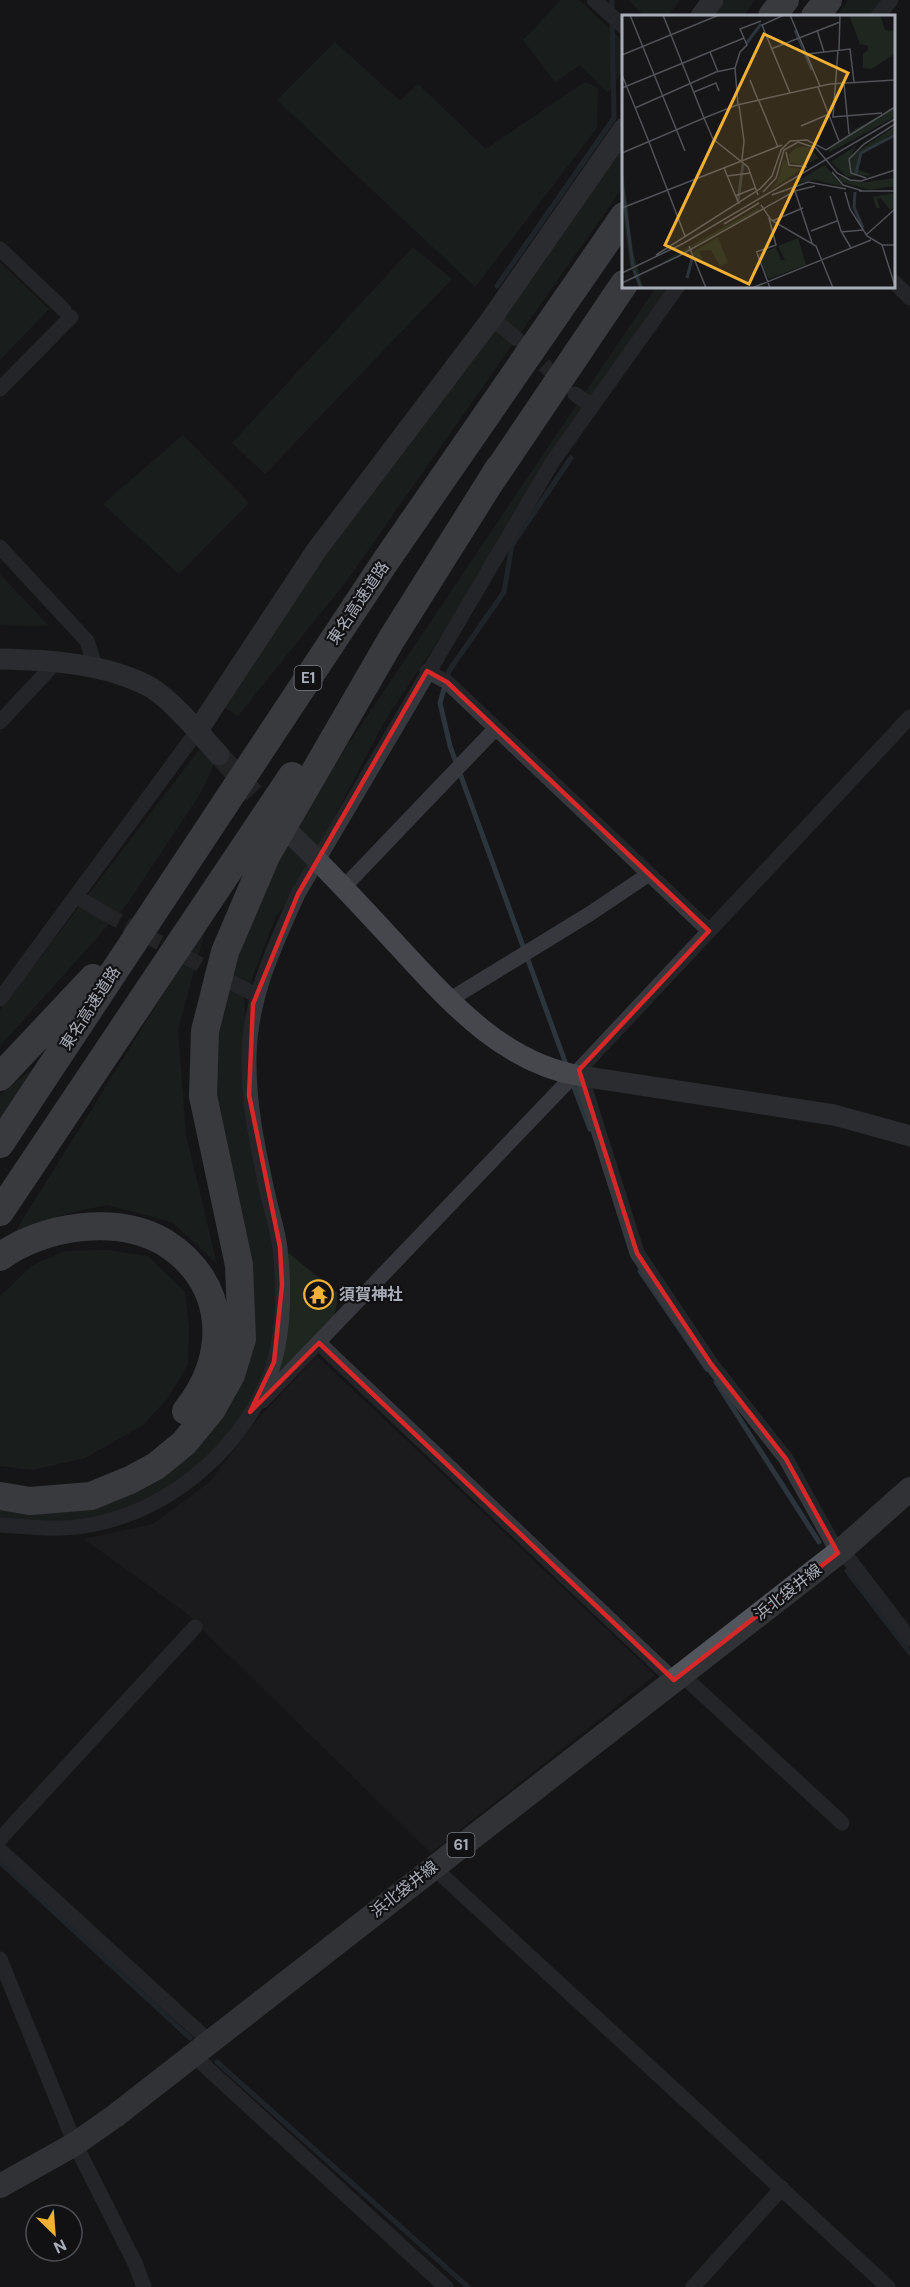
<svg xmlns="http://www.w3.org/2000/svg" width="910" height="2287" viewBox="0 0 910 2287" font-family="'DM Sans','Noto Sans JP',sans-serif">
<rect width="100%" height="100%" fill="#161618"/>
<path fill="#222225" d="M 317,1356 L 655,1675 L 431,1853 L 185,1612 L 84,1539 L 153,1524 L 210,1482 L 255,1422 Z"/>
<path fill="#1e261f" d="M 561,0 L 579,0 L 623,41 L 623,70 L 608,93 L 580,65 L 555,82 L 523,40 Z
M 629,0 L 680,0 L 668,16 L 644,16 Z
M 723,0 L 755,0 L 744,16 L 711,16 Z
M 848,0 L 893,0 L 881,16 L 837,16 Z
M 335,42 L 400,101 L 418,84 L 486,149 L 585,82 L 598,88 L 597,128 L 475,287 L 277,100 Z
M 623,140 L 623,187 L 345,583 L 238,716 L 222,706 L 311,575 Z
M 413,247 L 452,279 L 265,474 L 232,443 Z
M 0,262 L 49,309 L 0,360 Z
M 656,287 L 680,287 L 609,383 L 384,722 L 317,850 L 291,829 Z
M 183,435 L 249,503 L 179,574 L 103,504 Z
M 0,574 L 49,626 L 0,625 Z
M 199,750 L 219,755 L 200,794 L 127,904 L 0,1046 L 0,1010 Z
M 281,830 L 319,861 L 276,916 L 244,999 L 252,1113 L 280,1246 L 339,1294 L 331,1330 L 230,1443 L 145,1507 L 69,1527 L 0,1521 L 0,1499 L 124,1495 L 208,1436 L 243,1354 L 202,1081 L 215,995 Z
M 207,924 L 178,1029 L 186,1135 L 217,1264 L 172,1222 L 107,1205 L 62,1215 L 28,1229 L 10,1240 Z
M 36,1066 L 0,1118 L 0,1095 Z
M 107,1250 L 148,1256 L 185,1292 L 189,1327 L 188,1364 L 168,1398 L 143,1425 L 85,1458 L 33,1470 L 0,1466 L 0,1296 L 33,1265 L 65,1251 Z"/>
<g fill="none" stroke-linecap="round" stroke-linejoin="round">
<path stroke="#2c353c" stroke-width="5" d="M 612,0 L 612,12
M 497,286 L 614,118 L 612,21
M 567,1067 L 450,746 L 440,703 L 449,671 L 504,592 L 512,545 L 571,458
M 572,1082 L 590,1129
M 640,1271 L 707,1369
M 716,1382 L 819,1542
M 847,1571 L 910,1653
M 0,1862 L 190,2038
M 217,2062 L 468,2287"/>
<path stroke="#333438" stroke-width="15" stroke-dasharray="15 8" stroke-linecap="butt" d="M 527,349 L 564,384
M 106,914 L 223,977"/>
<path stroke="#333438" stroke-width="21" stroke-dasharray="21 10" stroke-linecap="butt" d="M 219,755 L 277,819"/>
<path stroke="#37383d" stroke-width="15" d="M 594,0 L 624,27
M 878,16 L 891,0
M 0,249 L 64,310
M 894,282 L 910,298
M 492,318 L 517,339
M 0,389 L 71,317
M 575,394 L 592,406
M 0,547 L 87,641 L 96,669
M 427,671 L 447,682 L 709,931
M 0,722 L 56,662
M 344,887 L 496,728
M 77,897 L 106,914
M 231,982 L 256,995
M 0,999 L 198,730
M 449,1000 L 591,913 L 649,874
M 581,1076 L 637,1253 L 711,1364 L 786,1459 L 838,1553
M 319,1343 L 674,1680
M 262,1401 L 574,1075 L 910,717
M 0,1525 C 30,1527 61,1531 90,1525 C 166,1511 233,1456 265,1387 C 284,1346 285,1293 280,1248 C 278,1231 272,1213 268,1195 C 258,1149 248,1104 249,1057 C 250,996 274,948 298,894 L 553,461 L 678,286
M 842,1550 L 910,1639
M 681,1674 L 842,1823
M 0,1839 L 195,1627
M 0,1850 L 210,2042
M 433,1867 L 888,2287
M 0,1959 L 75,2144 L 135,2263 L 144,2287
M 193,2055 L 446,2287
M 693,2287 L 782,2188"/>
<path stroke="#45474d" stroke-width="21" d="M 701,16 L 713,0
M 0,659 C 50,660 105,663 150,687 C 171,699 202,736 219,755
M 198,730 L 316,551 L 492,318 L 624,128
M 292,835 C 329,871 364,909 399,947 C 450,1002 503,1063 581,1076 L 834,1115 L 910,1136"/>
<path stroke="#53555c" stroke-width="24" d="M 0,2186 L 75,2144 L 115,2116 L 838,1553 L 910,1489"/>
<path stroke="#63666e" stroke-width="28" d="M 772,16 L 785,0
M 815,16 L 828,0
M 489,484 L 624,284
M 0,1077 L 93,978
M 0,1144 L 385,562 L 624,216
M 0,1212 L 292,776
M 0,1257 C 42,1226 116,1214 164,1242 C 228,1282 231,1356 186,1411
M 0,1496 L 30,1501 L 91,1496 L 130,1480 L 156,1466 L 184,1443 L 212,1409 L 231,1375 L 242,1339 L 239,1265 L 203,1096 L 205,1031 L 225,952 L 266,856 L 391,640 L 499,468"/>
</g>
<path d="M0 0H910V2287H0ZM 427,671 L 447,682 L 709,931 L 579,1070 L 637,1253 L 711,1364 L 786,1459 L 838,1553 L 674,1680 L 319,1343 L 250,1412 L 274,1362 L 282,1285 L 280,1247 L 249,1095 L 253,1004 L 298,894 Z" fill="#161618" fill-opacity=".55" fill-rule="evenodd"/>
<path fill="none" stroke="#d62828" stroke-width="4.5" stroke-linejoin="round" d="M 427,671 L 447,682 L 709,931 L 579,1070 L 637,1253 L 711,1364 L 786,1459 L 838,1553 L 674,1680 L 319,1343 L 250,1412 L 274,1362 L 282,1285 L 280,1247 L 249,1095 L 253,1004 L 298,894 Z"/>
<defs>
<symbol id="temple-ring" viewBox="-11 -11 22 22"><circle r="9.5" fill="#111113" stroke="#f2b134" stroke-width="1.5"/><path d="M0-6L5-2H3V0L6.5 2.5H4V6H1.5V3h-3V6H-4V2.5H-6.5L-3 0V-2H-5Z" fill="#f2b134"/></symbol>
</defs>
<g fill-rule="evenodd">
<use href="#temple-ring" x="302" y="1278" width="33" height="33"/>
</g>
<g text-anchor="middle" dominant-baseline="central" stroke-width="4.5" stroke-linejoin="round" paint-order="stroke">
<g fill="#111113" stroke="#7b7e86" stroke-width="1.5">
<rect x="294.5" y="666" width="27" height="24" rx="4.5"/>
<rect x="447.5" y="1833" width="27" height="24" rx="4.5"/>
</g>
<g font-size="15" font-weight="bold" fill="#a8adb8">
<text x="308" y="678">E1</text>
<text x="461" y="1845">61</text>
</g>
<g font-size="16" fill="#a8adb8" stroke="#111113">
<text transform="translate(358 603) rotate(-56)">東名高速道路</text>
<text transform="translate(90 1008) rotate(-57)">東名高速道路</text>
<text transform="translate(788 1592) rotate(-38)">浜北袋井線</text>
<text transform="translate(404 1889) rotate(-38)">浜北袋井線</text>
</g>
<g font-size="16" font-weight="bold" fill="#a8adb8" stroke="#111113" text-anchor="start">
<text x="339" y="1294">須賀神社</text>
</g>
</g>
<g transform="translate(622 15)">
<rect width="273" height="273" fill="#161618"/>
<path d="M 227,0 L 258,0 L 263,15 L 273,16 L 273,39 L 249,54 L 241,53 L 241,38 L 246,36 L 246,31 L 238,29 ZM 273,93 L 273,102 L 208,137 L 206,135 L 233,114 ZM 273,111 L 273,117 L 238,141 L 235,154 L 250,160 L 225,162 L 209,147 L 235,130 L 229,140 L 232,139 ZM 175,132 L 187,132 L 197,143 L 179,151 L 168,147 L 167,139 ZM 162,143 L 169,153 L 180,154 L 148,175 L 155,167 ZM 0,149 L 11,236 L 21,273 L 18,273 L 8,251 L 0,188 ZM 203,150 L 221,172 L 194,165 L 170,169 ZM 216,161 L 243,167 L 273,163 L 273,171 L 248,175 L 219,167 ZM 273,178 L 273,193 L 268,195 L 259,183 L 255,184 L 258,193 L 254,193 L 251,182 ZM 136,193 L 137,195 L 42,248 L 42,246 ZM 96,222 L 106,248 L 98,251 L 89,235 L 76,236 L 81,243 L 74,246 L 71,237 ZM 176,223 L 184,250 L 146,264 L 136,239 L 154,232 L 159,245 L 163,245 L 156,231 Z" fill="#1e261f"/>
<path fill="none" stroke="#2c353c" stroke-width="3" d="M 173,15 L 190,55M 124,29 L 139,9M 234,158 L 239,138 L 273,120M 0,168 L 11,251M 233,177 L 232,192 L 241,213M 116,186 L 121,149M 12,255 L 19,273M 65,263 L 70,244"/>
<path fill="none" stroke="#505258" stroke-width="1.5" d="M 8,0 L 63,136M 41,0 L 82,103 L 115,90 L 208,69 L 273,65M 162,0 L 140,10 L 168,78M 168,0 L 198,71M 195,15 L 202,37M 149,34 L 218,7M 217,35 L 218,0M 88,37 L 96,57M 185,39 L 228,34 L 232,67M 0,40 L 97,0M 0,60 L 27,127M 128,65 L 136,85M 222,69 L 227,119M 196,72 L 217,126M 0,73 L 122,23M 72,77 L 94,68 L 97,76M 137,86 L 156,132M 116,90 L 113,53 L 118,37 L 125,30 L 118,14 L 139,6M 117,90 L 122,126 L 120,145M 13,93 L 94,57 L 113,53M 210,102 L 260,98M 211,102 L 216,35M 179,111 L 207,99M 27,127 L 63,221M 164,137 L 167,150 L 185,152M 0,138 L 82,103 L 91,124 L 126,152 L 136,180M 102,153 L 117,189M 210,157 L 221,170 L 241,176M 105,161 L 129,158M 244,163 L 229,158 L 227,144 L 242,129 L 273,109M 173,176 L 190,228M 237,176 L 273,176M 141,177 L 154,163 L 162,135 L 176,127 L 194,133 L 215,158 L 228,165 L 239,166 L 273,155M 223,177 L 228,194 L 245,221 L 260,230 L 273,230M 150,180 L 186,167 L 224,174M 113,181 L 133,173M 208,181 L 219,216 L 229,233M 139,190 L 149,205 L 194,231 L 211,273M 0,193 L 160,130M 150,206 L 181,193M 102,209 L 137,188M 189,216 L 215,206M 219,217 L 241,215M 244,220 L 273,194M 260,230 L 273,271M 67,231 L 84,273M 134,237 L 154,230 L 147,203M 135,238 L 148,273M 34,240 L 138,174 L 150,161 L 159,135 L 168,126 L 185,125 L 204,135 L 273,92M 0,258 L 62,228 L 273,104M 0,268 L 57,241 L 173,176 L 193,171M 130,273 L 249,225"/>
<path fill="#f2b134" fill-opacity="0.15" stroke="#f2b134" stroke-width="3" d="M 142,19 L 226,58 L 127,269 L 43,230 Z"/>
<rect width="273" height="273" fill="none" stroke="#a8adb8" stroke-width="3"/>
</g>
<g transform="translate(54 2233) rotate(155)"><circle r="28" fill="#111113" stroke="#4d4f55" stroke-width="1.5"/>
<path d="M0-4.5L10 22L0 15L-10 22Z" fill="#f2b134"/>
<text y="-9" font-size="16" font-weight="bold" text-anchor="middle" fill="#a8adb8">N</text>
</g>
</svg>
